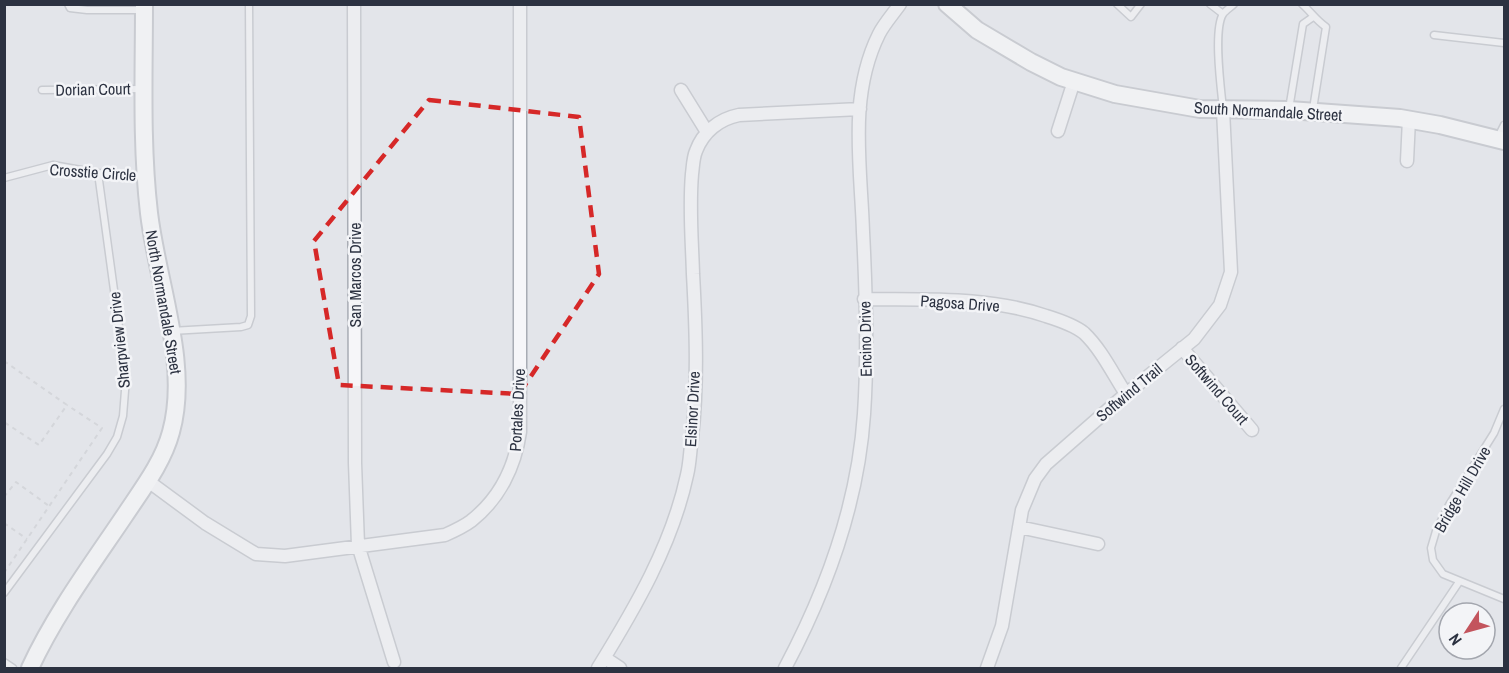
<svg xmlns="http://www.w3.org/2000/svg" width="1509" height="673" viewBox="0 0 1509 673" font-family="'Archivo Narrow',sans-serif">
<rect width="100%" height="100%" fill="#e3e5ea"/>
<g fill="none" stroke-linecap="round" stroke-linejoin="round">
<defs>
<path id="lane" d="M 68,4 L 70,8 L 87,10 L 144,10
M 1117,4 L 1131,17 L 1141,4
M 1210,4 L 1223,14
M 1302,4 C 1311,12 1316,20 1326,27 L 1313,109
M 1434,35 L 1504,43
M 42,90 L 141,89
M 1223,109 C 1221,89 1213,30 1223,14 C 1225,11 1231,7 1234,4
M 1289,109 L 1303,24 L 1313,17
M 1497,139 L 1504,125
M 4,178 L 53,165 L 98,173 L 146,176
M 171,331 L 241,327 L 248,325 L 251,316 L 249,4
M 1504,409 L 1494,433 L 1449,505 L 1436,531 L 1431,548 L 1433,560 L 1443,574 L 1504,599
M 4,593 L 107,454 L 117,437 L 123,416 L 126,378 L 98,173
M 4,662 L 13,668
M 1401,668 L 1459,582"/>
<path id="street" d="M 354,4 L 355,463 L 358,545 L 394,662
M 681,90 L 707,132
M 1058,131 L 1074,81
M 1407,161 L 1409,119
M 864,299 C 925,300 988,296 1046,316 C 1059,320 1074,325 1084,333 C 1101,349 1113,374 1126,394
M 1182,348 L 1252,430
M 148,481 L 205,523 L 256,554 L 285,556 L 445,535 C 454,531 463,527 471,521 C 499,499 515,467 520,432 L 520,4
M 1019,527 L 1098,544
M 605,658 L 620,668
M 598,668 C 635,608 672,545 687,475 C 690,463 690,450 692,438 C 698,384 696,328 693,274 C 692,240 689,208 692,174 C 693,167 693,158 696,151 C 703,132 719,119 739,115 L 860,109
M 785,668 C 827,589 858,504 864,414 C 868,356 866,290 863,232 C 861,166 848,96 879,34 C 884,24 893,14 900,4
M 987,668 L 1002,626 L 1022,510 L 1035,479 L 1046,464 L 1126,394 L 1194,339 L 1220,305 L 1231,272 L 1223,110"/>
<path id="secondary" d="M 947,4 L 977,30 L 1031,62 L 1061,77 L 1115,94 L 1200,109 L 1289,110 L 1400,118 L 1440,125 L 1504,141
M 30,668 C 55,614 92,564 125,515 C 143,488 163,462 171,432 C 190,364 157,282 149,213 C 141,144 144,74 144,4"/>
</defs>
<use href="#lane" stroke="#a8acb4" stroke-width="9"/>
<use href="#street" stroke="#a8acb4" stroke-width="15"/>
<use href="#secondary" stroke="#a8acb4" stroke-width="20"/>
<path stroke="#c1c3c9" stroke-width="2" stroke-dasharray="4.5 4.5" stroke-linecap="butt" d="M 4,361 L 67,405 L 39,445 L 4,422
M 4,497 L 16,482 L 49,506
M 4,523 L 27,539
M 4,573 L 102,428 L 67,405"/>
<use href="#lane" stroke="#f6f6f9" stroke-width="6"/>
<use href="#street" stroke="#f6f6f9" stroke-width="12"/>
<use href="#secondary" stroke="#fff" stroke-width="16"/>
</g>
<path d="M0 0H1509V673H0ZM 429,100 L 579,117 L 599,274 L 519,394 L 339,385 L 314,241 Z" fill="#e3e5ea" fill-opacity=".55" fill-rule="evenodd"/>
<path fill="none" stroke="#d62828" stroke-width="4.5" stroke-dasharray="12 8" stroke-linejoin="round" d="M 429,100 L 579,117 L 599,274 L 519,394 L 339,385 L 314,241 Z"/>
<g text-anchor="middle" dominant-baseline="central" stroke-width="5" stroke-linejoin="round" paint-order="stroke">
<g font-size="16" fill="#2c3241" stroke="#f3f4f7">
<text transform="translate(93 89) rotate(-1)">Dorian Court</text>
<text transform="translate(1268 111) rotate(3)">South Normandale Street</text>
<text transform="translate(93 172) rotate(4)">Crosstie Circle</text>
<text transform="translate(355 275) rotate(-90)">San Marcos Drive</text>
<text transform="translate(164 302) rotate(80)">North Normandale Street</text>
<text transform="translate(960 303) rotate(4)">Pagosa Drive</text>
<text transform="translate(865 339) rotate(-91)">Encino Drive</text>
<text transform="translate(119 340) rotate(-96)">Sharpview Drive</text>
<text transform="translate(1217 389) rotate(49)">Softwind Court</text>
<text transform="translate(1129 392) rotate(-40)">Softwind Trail</text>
<text transform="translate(692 409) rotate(-87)">Elsinor Drive</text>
<text transform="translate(517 410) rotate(-87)">Portales Drive</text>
<text transform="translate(1462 489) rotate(-60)">Bridge Hill Drive</text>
</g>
</g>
<rect width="1509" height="673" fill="none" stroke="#2c3241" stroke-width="12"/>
<g transform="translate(1467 631) rotate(234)"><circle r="28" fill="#f3f4f7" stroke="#a3a6ae" stroke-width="1.5"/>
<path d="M0-4.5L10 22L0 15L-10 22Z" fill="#c3545d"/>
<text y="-9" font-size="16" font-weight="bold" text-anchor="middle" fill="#2c3241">N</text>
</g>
</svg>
